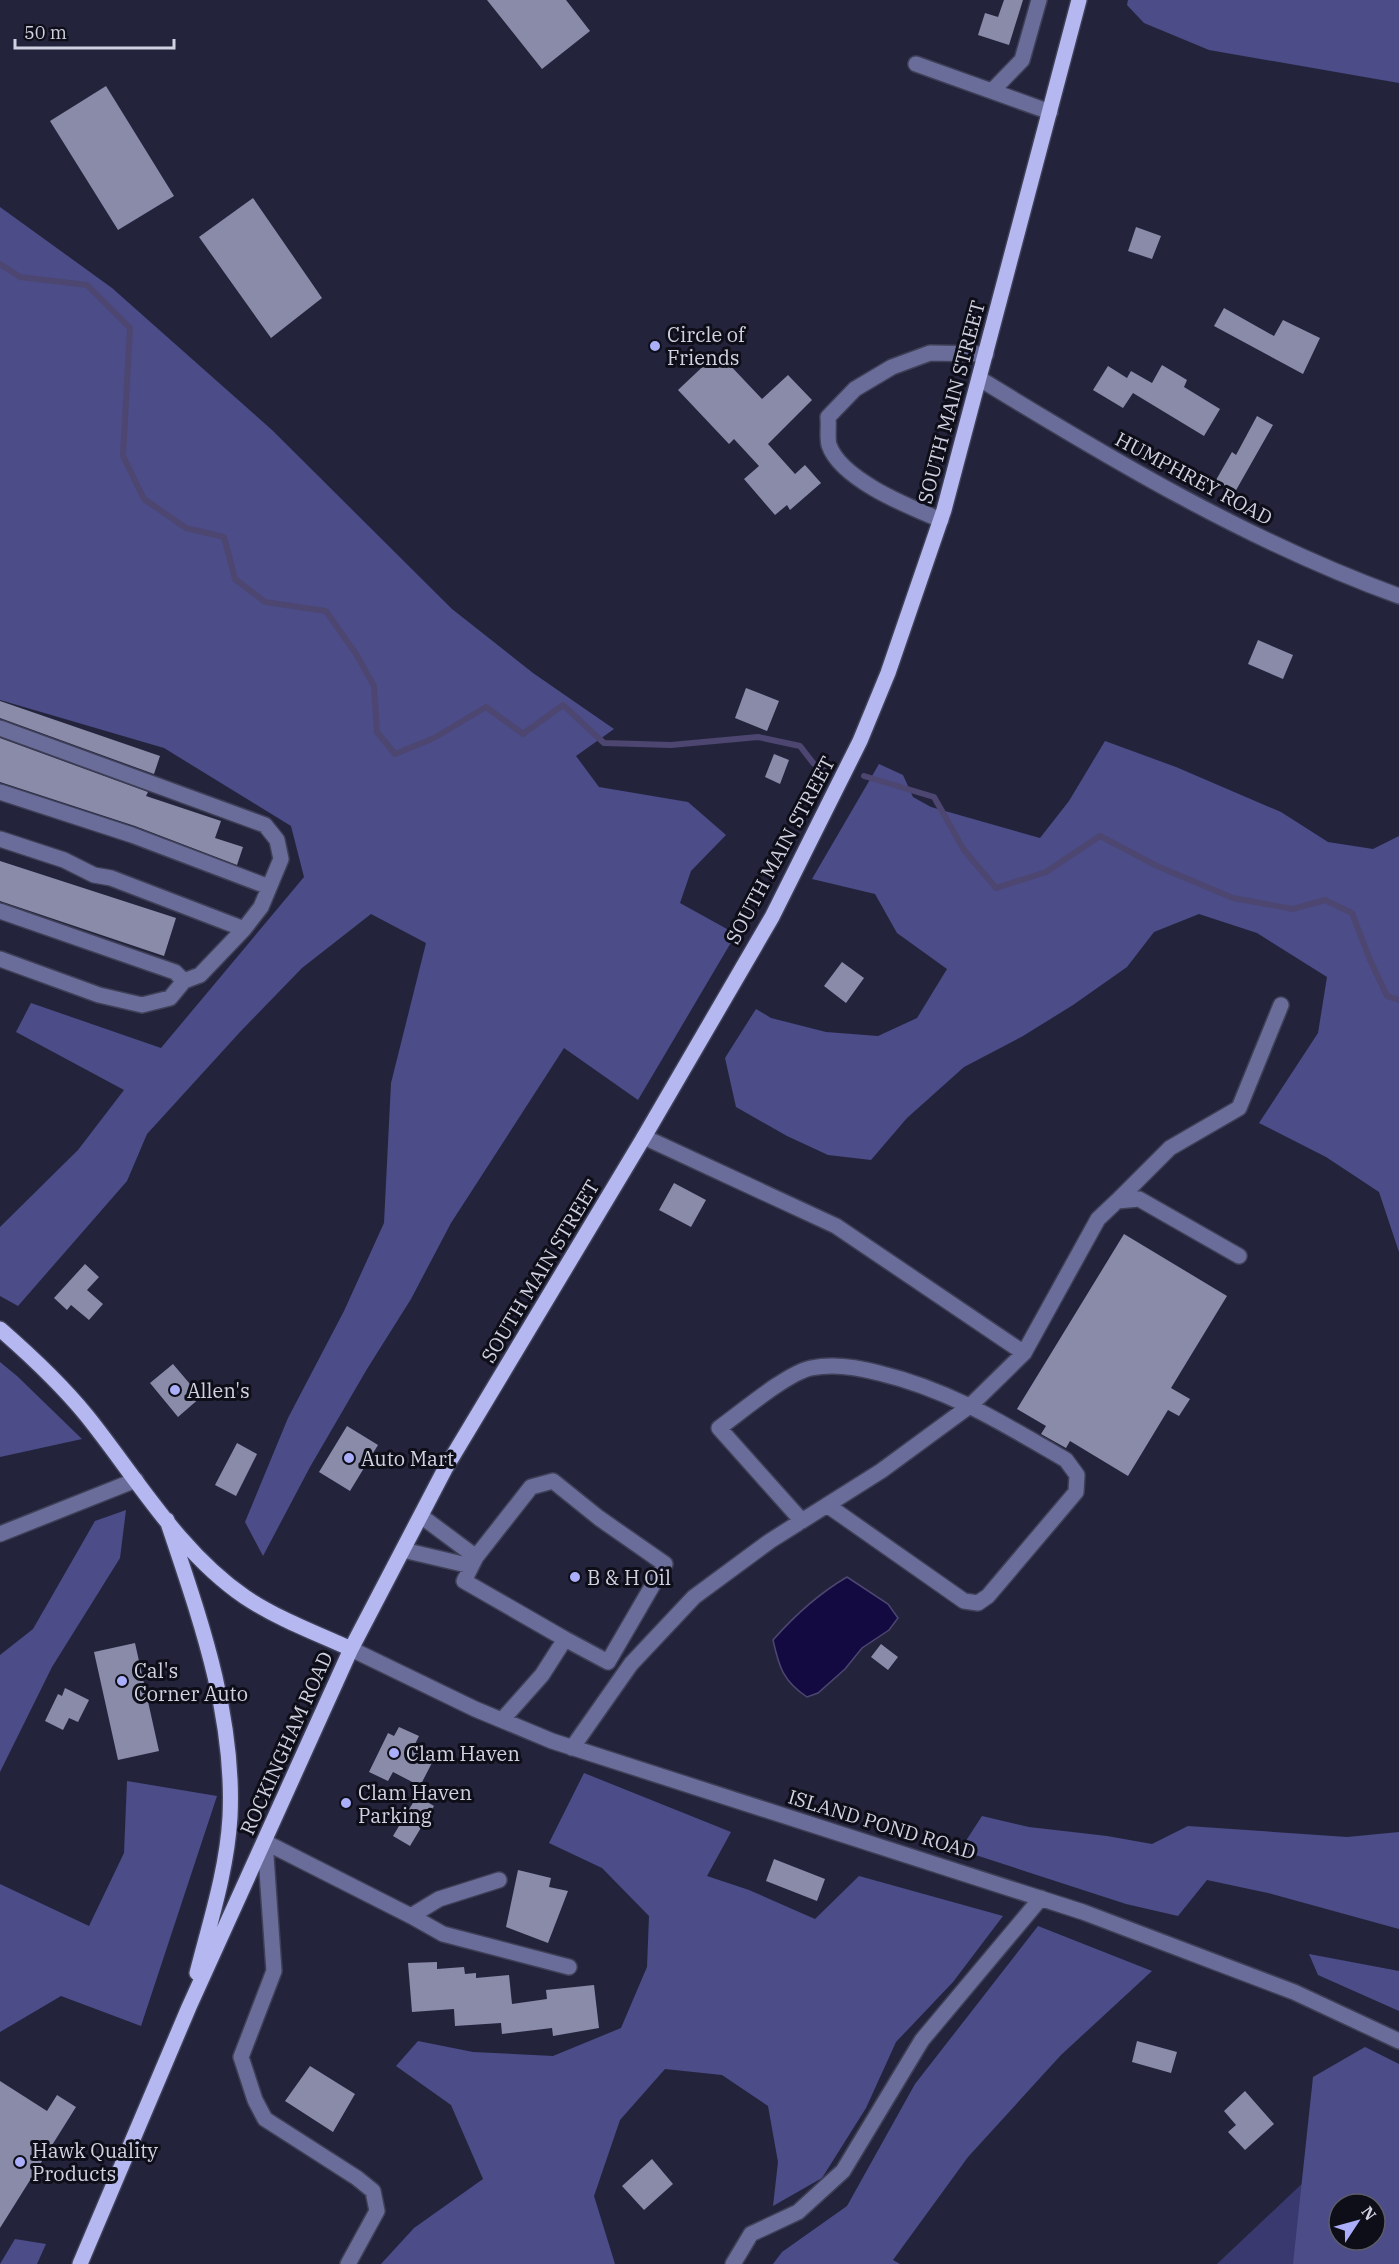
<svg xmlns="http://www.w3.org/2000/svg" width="1399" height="2264" viewBox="0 0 1399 2264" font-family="'IBM Plex Serif',serif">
<rect width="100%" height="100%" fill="#23243c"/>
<path fill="#393970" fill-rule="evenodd" d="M 1399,2092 L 1399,2264 L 1217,2264 ZM 1339,2204 L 1375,2204 L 1375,2240 L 1339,2240 Z"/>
<path fill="#4c4c88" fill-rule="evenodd" d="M 1128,0 L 1399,0 L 1399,83 L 1209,50 L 1144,23 L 1127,5 Z
M 0,207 L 112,288 L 272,430 L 452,609 L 533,673 L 614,729 L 576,756 L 599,787 L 688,802 L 726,835 L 691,871 L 680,903 L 736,934 L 638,1100 L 564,1048 L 451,1223 L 411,1299 L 367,1369 L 310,1467 L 263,1556 L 245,1522 L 288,1418 L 344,1311 L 384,1223 L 391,1083 L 426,943 L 371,914 L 302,968 L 240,1032 L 147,1134 L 127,1181 L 18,1306 L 0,1296 L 0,1227 L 78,1150 L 124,1090 L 16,1032 L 31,1003 L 161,1048 L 304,877 L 291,826 L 164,748 L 0,700 Z
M 1105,741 L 1176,767 L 1281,812 L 1328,842 L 1373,849 L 1399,836 L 1399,1252 L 1379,1192 L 1326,1157 L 1259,1123 L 1318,1033 L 1327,977 L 1257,933 L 1199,914 L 1154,932 L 1127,967 L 1073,1005 L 1023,1036 L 964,1067 L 907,1118 L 871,1160 L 828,1155 L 787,1136 L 736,1107 L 725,1058 L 756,1009 L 771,1018 L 826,1032 L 878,1036 L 917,1018 L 947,969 L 897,933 L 875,894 L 812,879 L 879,764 L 903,775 L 913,797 L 931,807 L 1040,838 L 1069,801 Z
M 0,1362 L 17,1376 L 82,1439 L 0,1457 Z
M 126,1510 L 120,1558 L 52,1667 L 0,1772 L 0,1655 L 33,1629 L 95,1521 Z
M 584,1773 L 731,1832 L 707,1876 L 749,1890 L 815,1919 L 859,1876 L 1003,1916 L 953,1982 L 896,2042 L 866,2108 L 822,2178 L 773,2206 L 778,2162 L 768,2106 L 722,2075 L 665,2069 L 620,2120 L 594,2196 L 615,2264 L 381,2264 L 414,2228 L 483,2179 L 451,2105 L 396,2066 L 418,2041 L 473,2052 L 553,2056 L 621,2028 L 647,1967 L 649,1916 L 602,1868 L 549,1843 Z
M 127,1781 L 217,1796 L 141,2026 L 61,1996 L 0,2032 L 0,1884 L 89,1926 L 124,1853 Z
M 982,1816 L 1029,1827 L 1107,1836 L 1152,1844 L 1188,1826 L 1347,1837 L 1399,1832 L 1399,1929 L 1268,1893 L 1207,1880 L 1178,1916 L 1126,1904 L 960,1850 Z
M 1038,1926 L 1152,1971 L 1061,2055 L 968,2157 L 893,2260 L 900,2264 L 773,2264 L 782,2252 L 847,2206 L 915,2084 Z
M 1309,1954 L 1399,1971 L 1399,2011 L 1318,1975 Z
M 1365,2047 L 1399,2064 L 1399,2264 L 1293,2264 L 1313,2077 ZM 1339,2204 L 1375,2204 L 1375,2240 L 1339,2240 Z
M 15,2239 L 46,2244 L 37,2264 L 0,2264 Z"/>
<path fill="#130a41" stroke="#4c4671" stroke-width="1.5" d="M 847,1577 L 888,1604 L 898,1618 L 889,1630 L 862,1648 L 845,1669 L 818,1693 L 807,1697 C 783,1681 779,1667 773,1640 C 795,1615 818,1594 847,1577 Z"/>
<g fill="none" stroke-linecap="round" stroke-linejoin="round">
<path stroke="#4c4671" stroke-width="6" d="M 0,264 L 20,277 L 87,285 L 130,328 L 123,456 L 144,499 L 186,528 L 224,537 L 235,579 L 265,602 L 326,611 L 356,654 L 374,686 L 377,732 L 395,754 L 434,738 L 486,707 L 523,734 L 563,705 L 604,743 L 671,745 L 758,737 L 800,746 L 814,764 L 824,767
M 864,776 L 934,797 L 964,850 L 996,888 L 1046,872 L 1100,836 L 1157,866 L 1233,898 L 1293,909 L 1325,900 L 1352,913 L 1370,960 L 1387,996 L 1399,1000"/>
</g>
<path fill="#898ba9" d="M 487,0 L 566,0 L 590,31 L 542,69 Z
M 1004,0 L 1023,0 L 1009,45 L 978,35 L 985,13 L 998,17 Z
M 106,86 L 174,196 L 118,230 L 50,121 Z
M 253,198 L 322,298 L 271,338 L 199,237 Z
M 1136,227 L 1161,236 L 1152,259 L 1128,251 Z
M 1224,308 L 1274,336 L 1283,320 L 1320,338 L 1303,374 L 1214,326 Z
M 713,357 L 721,366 L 726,361 L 762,399 L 788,375 L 812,400 L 768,444 L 795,474 L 805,465 L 821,483 L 790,510 L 787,505 L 775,515 L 744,479 L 759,466 L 734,439 L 729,444 L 678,390 Z
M 1162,365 L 1187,380 L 1184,387 L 1220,409 L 1204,436 L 1133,393 L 1123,408 L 1093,390 L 1108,366 L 1127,378 L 1131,371 L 1152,383 Z
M 1257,416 L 1273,425 L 1235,492 L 1216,480 L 1232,452 L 1236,455 Z
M 1258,640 L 1293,655 L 1283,679 L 1248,664 Z
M 746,688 L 779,701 L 767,731 L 735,718 Z
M 0,701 L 160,756 L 154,774 L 0,718 Z
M 0,738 L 148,792 L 146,796 L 221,821 L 215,838 L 243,847 L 237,865 L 135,826 L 0,782 Z
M 774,754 L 789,760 L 780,784 L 765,777 Z
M 0,861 L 176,918 L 164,956 L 0,901 Z
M 842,962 L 864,978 L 846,1003 L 824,986 Z
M 674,1183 L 706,1200 L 691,1227 L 659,1210 Z
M 1124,1234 L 1227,1296 L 1171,1388 L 1190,1399 L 1179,1416 L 1168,1410 L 1128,1476 L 1070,1441 L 1066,1448 L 1041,1434 L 1046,1426 L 1017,1409 Z
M 85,1264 L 99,1277 L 87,1290 L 103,1304 L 89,1320 L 71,1305 L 67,1310 L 54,1298 Z
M 173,1364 L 201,1397 L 178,1417 L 150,1383 Z
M 347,1426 L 378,1445 L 350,1491 L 319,1472 Z
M 237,1443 L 257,1454 L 236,1496 L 215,1485 Z
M 135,1643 L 159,1751 L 118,1760 L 94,1652 Z
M 881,1644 L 898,1657 L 888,1670 L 871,1657 Z
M 65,1688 L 89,1700 L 78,1722 L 69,1718 L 63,1730 L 45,1721 L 58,1694 L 62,1696 Z
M 399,1727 L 419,1736 L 414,1746 L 435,1757 L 420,1786 L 393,1772 L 388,1781 L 369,1772 L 388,1733 L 394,1736 Z
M 417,1796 L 434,1806 L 410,1846 L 393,1836 Z
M 774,1859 L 825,1879 L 817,1901 L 766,1881 Z
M 518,1870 L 551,1878 L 549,1887 L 568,1891 L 548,1943 L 506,1927 Z
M 437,1962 L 437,1969 L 464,1967 L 465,1974 L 476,1973 L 476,1978 L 509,1975 L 512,2004 L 547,1999 L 546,1990 L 594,1985 L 599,2028 L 553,2036 L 552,2028 L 502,2034 L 501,2023 L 455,2026 L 454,2009 L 412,2012 L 408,1963 Z
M 1137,2041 L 1177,2052 L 1171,2073 L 1132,2062 Z
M 310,2066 L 355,2094 L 333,2132 L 285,2101 Z
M 0,2081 L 47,2111 L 57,2095 L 76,2107 L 0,2228 Z
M 1245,2091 L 1274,2124 L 1245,2150 L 1228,2132 L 1236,2125 L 1224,2111 Z
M 652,2159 L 673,2184 L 644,2210 L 622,2186 Z"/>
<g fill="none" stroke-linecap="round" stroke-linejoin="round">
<defs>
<path id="minor" d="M 916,64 L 1050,112
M 992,91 L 1022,60 L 1039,0
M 980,379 C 1114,461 1250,542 1399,596
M 941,520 C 910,507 841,480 829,445 C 827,437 829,425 828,417 L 855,389 L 892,367 L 930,353 L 986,354
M 0,728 L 265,825 L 277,840 L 281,859 L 261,907 L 244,929 L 200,975 L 184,981 L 170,998 L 142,1005 L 99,995 L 0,959
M 0,792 L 132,835 L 269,887
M 0,839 L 64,860 L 94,875 L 111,878 L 244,929
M 0,911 L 175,972 L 184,981
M 644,1137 L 836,1226 L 1024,1353
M 1117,1201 L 1170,1148 L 1239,1108 L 1281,1005
M 421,1516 L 476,1557
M 802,1521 L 719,1428 C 740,1413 787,1373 811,1368 C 834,1363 857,1367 879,1373 C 950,1390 1004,1424 1066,1460 L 1077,1475 L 1076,1492 L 988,1596 L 978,1603 L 964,1601 L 827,1505
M 0,1534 L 136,1480
M 403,1550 L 471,1566
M 351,1649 L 475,1709 L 552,1741 L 1083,1912 L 1294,1992 L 1399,2041
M 502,1720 L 542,1675 L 565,1639 L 464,1581 L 476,1557 L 531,1487 L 553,1481 L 599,1518 L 665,1564 L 608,1662 L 565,1639
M 572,1748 L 631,1664 L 694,1597 L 770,1541 L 881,1471 L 971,1405 L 1024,1353 L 1098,1219 L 1117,1201 L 1139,1199 L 1239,1256
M 411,1916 L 439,1899 L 499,1880
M 348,2264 L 377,2211 L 373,2191 L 357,2178 L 265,2119 L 255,2100 L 241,2057 L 274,1971 L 265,1842 L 411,1916 L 443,1934 L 569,1967
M 733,2264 L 751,2234 L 798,2212 L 843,2171 L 922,2040 L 1041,1898"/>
<path id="major" d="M 0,1329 C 31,1356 61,1384 87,1416 C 136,1477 179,1552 245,1597 C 278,1619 316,1633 351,1649
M 167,1520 C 199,1616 235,1714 230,1817 C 227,1870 210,1922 197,1973
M 80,2264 L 189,2007 L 351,1649 L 445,1469 L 644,1137 L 772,917 L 860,741 L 888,673 L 944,510 L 1079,0"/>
</defs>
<use href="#minor" stroke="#3f4057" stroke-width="18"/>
<use href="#major" stroke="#3f4057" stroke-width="18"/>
<use href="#minor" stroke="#6a6d9a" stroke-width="15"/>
<use href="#major" stroke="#b4b7f0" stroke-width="15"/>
</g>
<g fill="#abaffb" stroke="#0e0e19" stroke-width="2">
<circle cx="655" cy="346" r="6"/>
<circle cx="175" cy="1390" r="6"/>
<circle cx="349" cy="1458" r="6"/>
<circle cx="575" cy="1577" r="6"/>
<circle cx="122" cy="1681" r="6"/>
<circle cx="394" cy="1753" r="6"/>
<circle cx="346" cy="1803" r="6"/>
<circle cx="20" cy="2162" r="6"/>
</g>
<g text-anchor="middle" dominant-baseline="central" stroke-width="6" stroke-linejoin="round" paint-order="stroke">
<g font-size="20" fill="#d0d2e2" stroke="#0e0e19" text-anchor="start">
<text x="667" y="334">Circle of<tspan x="667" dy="23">Friends</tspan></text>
<text x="187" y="1390">Allen's</text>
<text x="361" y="1458">Auto Mart</text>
<text x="587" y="1577">B &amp; H Oil</text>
<text x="134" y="1670">Cal's<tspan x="134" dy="23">Corner Auto</tspan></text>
<text x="406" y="1753">Clam Haven</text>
<text x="358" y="1792">Clam Haven<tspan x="358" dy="23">Parking</tspan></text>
<text x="32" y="2150">Hawk Quality<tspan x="32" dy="23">Products</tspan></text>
</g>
<g font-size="20" fill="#d0d2e2" stroke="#0e0e19">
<text transform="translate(951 402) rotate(-75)">SOUTH MAIN STREET</text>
<text transform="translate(1194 478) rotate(28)">HUMPHREY ROAD</text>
<text transform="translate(780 850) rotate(-62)">SOUTH MAIN STREET</text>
<text transform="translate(540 1271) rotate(-59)">SOUTH MAIN STREET</text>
<text transform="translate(286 1743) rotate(-66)">ROCKINGHAM ROAD</text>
<text transform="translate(882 1824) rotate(17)">ISLAND POND ROAD</text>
</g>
</g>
<g transform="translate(1357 2222) rotate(54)"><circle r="28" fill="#0e0e19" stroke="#5c5c69" stroke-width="1.5"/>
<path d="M0-4.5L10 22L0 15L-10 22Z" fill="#abaffb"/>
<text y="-9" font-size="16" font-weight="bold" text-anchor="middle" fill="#d0d2e2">N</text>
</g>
<path d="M15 39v9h159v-9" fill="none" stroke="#d0d2e2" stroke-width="3"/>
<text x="24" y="39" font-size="18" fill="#d0d2e2" stroke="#0e0e19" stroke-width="4.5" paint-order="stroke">50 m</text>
</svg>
